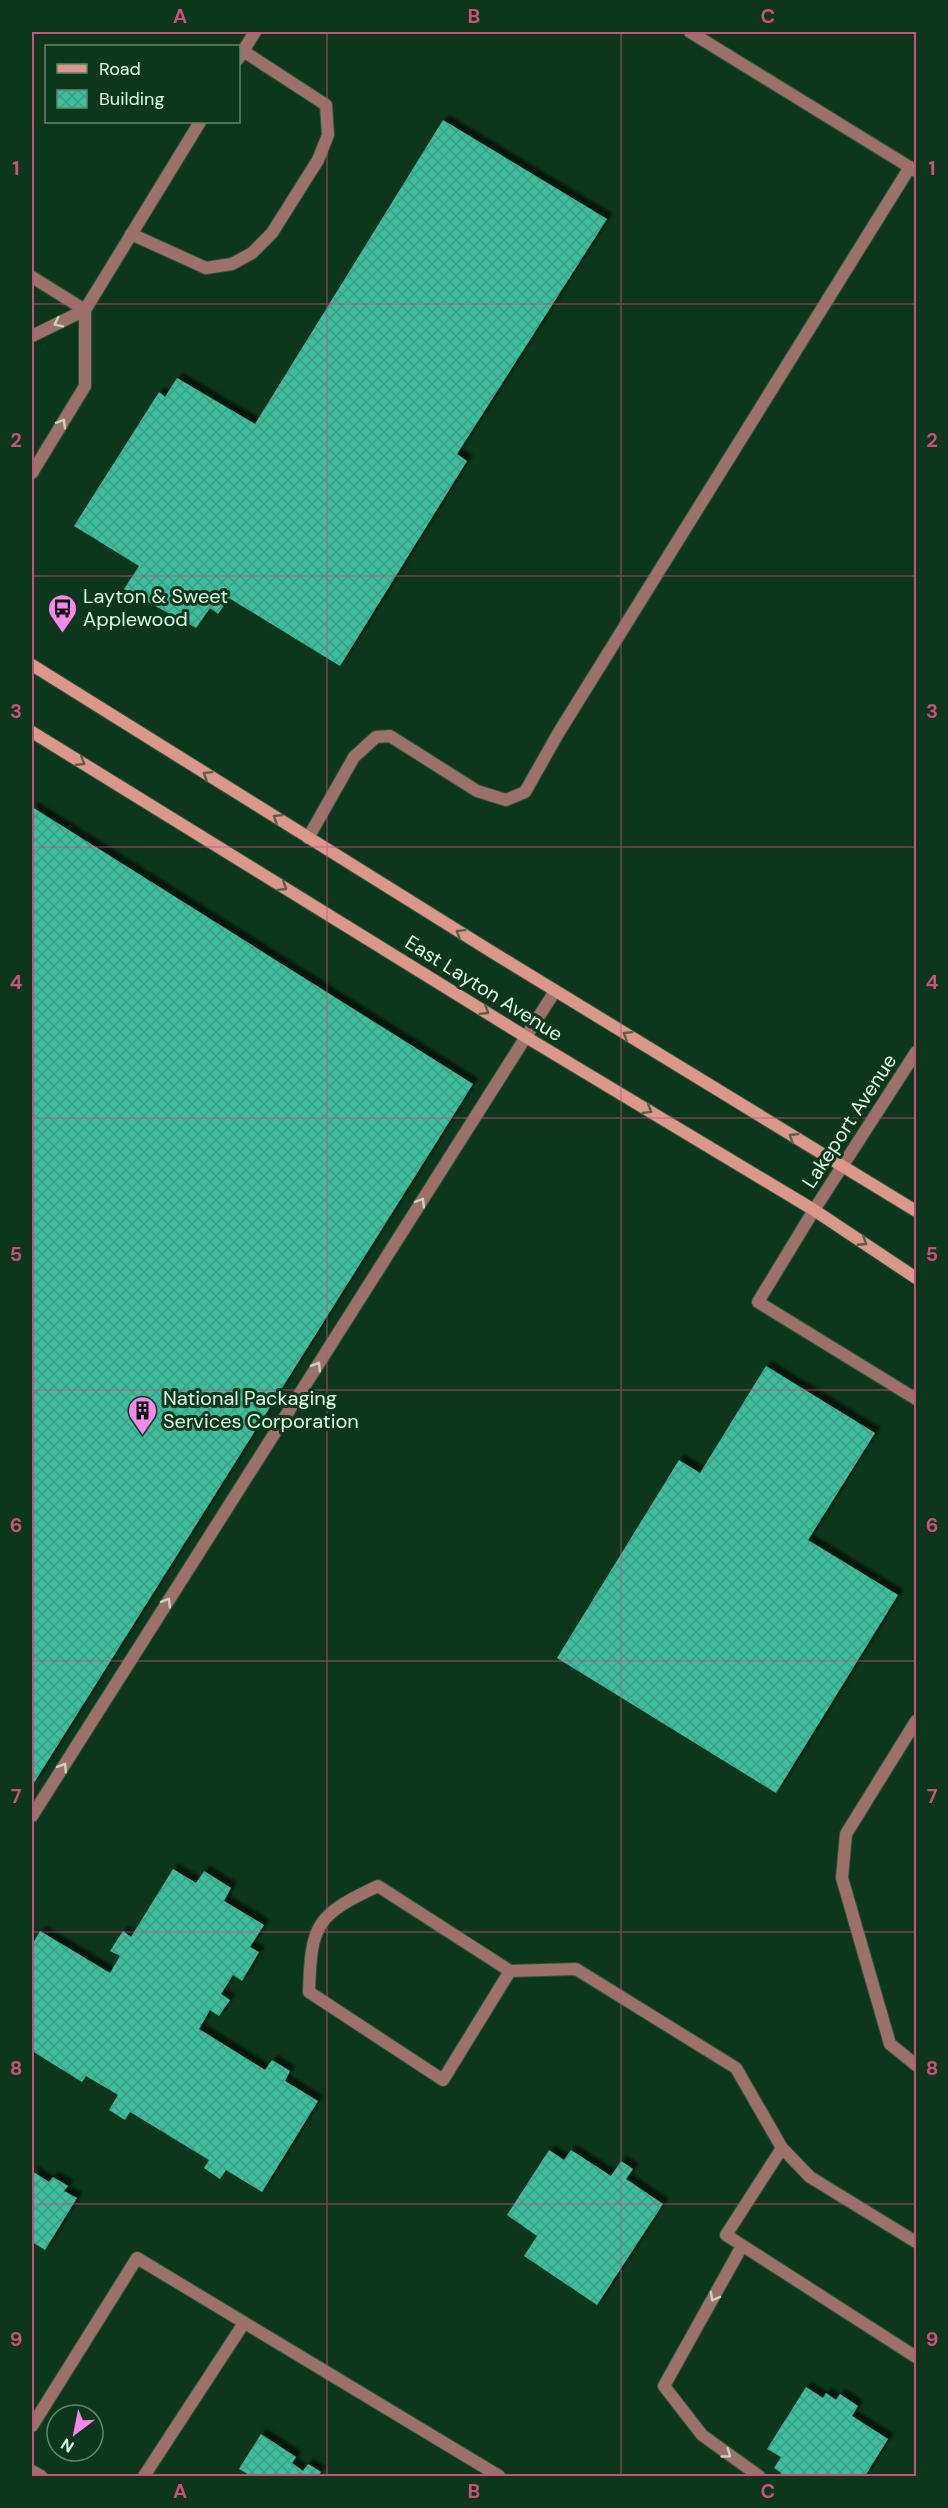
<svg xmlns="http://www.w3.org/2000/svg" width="948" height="2508" viewBox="0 0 948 2508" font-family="'DM Sans',sans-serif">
<defs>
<pattern id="building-cross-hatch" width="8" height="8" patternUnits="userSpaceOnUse" patternTransform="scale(1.5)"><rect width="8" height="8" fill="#3dbe9c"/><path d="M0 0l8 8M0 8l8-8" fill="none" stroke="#3f9c82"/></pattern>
<filter id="shadow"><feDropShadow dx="5.5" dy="-5.5" stdDeviation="1.5" flood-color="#0009"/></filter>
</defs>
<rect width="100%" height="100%" fill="#0d371c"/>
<path fill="url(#building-cross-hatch)" filter="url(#shadow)" d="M 443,120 L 607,219 L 457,454 L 467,461 L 340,666 L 229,598 L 218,614 L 210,608 L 196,628 L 124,589 L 139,566 L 74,526 L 159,392 L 165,397 L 177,378 L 255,424 Z
M 32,807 L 473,1084 L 32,1786 Z
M 766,1366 L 875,1433 L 808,1540 L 898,1595 L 776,1793 L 557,1658 L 679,1460 L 700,1473 Z
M 173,1869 L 196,1883 L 204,1871 L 231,1888 L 224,1901 L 264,1925 L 250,1947 L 259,1952 L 242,1981 L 233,1975 L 221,1994 L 230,2000 L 219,2016 L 210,2010 L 199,2029 L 265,2070 L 272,2060 L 290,2071 L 285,2081 L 318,2101 L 262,2192 L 226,2170 L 220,2179 L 204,2168 L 209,2160 L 130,2112 L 125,2120 L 109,2110 L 118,2095 L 86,2076 L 82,2082 L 32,2051 L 32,1945 L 40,1931 L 110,1973 L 120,1956 L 110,1951 L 123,1931 L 131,1937 Z
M 549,2150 L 564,2160 L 571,2150 L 611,2176 L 621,2161 L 633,2169 L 626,2179 L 663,2204 L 597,2305 L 524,2256 L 537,2236 L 507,2215 Z
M 32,2171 L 49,2182 L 53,2177 L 68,2186 L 64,2191 L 77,2198 L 45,2250 L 32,2242 Z
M 806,2387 L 823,2398 L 826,2393 L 836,2400 L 840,2394 L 858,2406 L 852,2416 L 888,2439 L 865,2476 L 779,2476 L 781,2473 L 774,2468 L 781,2457 L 767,2449 Z
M 261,2434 L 296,2457 L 292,2463 L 303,2471 L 308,2464 L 321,2472 L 318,2476 L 251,2476 L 239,2469 Z"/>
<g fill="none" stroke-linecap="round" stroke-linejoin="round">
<defs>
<path id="lane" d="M 131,234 L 206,268 L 232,264 L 252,253 L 272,233 L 318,160 L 328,135 L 326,105 L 243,51
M 32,277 L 85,310
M 308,838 L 354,757 L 376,737 L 390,736 L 477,791 L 506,800 L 525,792 L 559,732 L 910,167
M 814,1210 L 758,1302 L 916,1399
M 916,1721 L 846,1834 L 842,1878 L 890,2044 L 916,2065
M 32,1816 L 555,991
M 510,1971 L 378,1886 C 316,1915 311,1924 309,1992 L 443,2080 L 510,1971 L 576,1969 L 736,2068 L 782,2148 L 726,2235 L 916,2357
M 782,2148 L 810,2177 L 916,2242
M 742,2246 L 664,2386 L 702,2435 L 759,2476
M 32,2426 L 137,2258 L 499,2476
M 32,2471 L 41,2476
M 144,2476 L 244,2323"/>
<path id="street" d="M 690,32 L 916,171
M 238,59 L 255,32
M 32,336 L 85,310
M 32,473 L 85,386 L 85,310 L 200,122
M 814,1210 L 916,1052"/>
<path id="secondary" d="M 32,665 L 492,952 L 916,1211
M 32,732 L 526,1037 L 814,1210 L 916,1278"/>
</defs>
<use href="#lane" stroke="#2a5338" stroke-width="14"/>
<use href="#street" stroke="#2a5338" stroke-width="14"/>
<use href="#secondary" stroke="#2a5338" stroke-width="14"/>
<use href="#lane" stroke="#9b7169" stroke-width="12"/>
<use href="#street" stroke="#9b7169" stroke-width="12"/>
<use href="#secondary" stroke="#da978a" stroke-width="12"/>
</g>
<defs><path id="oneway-chevron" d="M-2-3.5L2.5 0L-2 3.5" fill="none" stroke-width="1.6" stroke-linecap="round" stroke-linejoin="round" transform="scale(1.5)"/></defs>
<g stroke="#cbd2c0">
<use href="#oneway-chevron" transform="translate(58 323) rotate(154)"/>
<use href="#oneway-chevron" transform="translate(62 423) rotate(-59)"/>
<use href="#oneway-chevron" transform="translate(421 1202) rotate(-58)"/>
<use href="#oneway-chevron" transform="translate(317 1366) rotate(-58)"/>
<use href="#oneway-chevron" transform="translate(167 1602) rotate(-58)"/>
<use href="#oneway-chevron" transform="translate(63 1767) rotate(-58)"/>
<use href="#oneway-chevron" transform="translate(714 2297) rotate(119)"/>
<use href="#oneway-chevron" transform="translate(727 2454) rotate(36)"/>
</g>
<g stroke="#5f5d48">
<use href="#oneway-chevron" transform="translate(81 762) rotate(32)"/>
<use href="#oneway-chevron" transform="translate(207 775) rotate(-148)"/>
<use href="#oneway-chevron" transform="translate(277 818) rotate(-148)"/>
<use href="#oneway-chevron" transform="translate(283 887) rotate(32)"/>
<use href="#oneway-chevron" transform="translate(460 933) rotate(-148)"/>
<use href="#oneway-chevron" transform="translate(485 1011) rotate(32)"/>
<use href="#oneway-chevron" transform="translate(627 1035) rotate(-148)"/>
<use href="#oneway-chevron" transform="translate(648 1110) rotate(31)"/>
<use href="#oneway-chevron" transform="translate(793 1137) rotate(-148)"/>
<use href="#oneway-chevron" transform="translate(863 1242) rotate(33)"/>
</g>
<path fill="none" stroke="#c9517e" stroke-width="1.5" stroke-opacity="0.55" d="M 327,32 L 327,2476M 621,32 L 621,2476M 32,304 L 916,304M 32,576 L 916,576M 32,847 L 916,847M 32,1118 L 916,1118M 32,1390 L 916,1390M 32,1661 L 916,1661M 32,1932 L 916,1932M 32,2204 L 916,2204"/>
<defs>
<symbol id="bus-pin" viewBox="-11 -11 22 30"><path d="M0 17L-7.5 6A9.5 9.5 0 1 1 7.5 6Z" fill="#f788eb" stroke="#0d371c"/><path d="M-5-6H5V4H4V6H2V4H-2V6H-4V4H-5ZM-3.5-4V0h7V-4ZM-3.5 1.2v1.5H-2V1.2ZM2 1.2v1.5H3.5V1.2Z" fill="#111"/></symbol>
<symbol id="building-pin" viewBox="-11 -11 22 30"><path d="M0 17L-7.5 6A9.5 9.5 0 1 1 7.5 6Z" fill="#f788eb" stroke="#0d371c"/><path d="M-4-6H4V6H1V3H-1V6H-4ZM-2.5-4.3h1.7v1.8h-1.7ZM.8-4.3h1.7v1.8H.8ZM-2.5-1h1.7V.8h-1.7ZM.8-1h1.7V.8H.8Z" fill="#111"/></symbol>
</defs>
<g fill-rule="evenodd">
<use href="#bus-pin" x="46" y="592" width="33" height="45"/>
<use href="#building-pin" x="126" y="1394" width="33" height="45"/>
</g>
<g text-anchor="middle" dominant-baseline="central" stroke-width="6" stroke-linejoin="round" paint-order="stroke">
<g font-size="20" fill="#dffce5" stroke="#0d371c" text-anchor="start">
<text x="83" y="596">Layton &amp; Sweet<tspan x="83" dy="23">Applewood</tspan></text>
<text x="163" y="1398">National Packaging<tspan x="163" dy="23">Services Corporation</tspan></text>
</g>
<g font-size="20" fill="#dffce5" stroke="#0d371c">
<text transform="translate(484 988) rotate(32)">East Layton Avenue</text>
<text transform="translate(849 1121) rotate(-57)">Lakeport Avenue</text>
</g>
</g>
<rect width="948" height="2508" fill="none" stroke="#0d371c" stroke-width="66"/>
<rect x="45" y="45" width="195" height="78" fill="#0d371c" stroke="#61866c" stroke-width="1.5"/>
<rect x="57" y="64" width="30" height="9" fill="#da978a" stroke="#61866c" stroke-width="1.5"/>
<text x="99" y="75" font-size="18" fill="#dffce5">Road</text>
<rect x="57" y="90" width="30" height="18" fill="url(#building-cross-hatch)" stroke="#61866c" stroke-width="1.5"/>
<text x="99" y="105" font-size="18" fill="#dffce5">Building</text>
<g transform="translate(75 2433) rotate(212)"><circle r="28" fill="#0d371c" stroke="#61866c" stroke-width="1.5"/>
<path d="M0-4.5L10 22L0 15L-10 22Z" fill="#f788eb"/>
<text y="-9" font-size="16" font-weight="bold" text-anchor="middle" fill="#dffce5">N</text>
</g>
<rect x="33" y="33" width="882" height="2442" fill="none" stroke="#c9517e" stroke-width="2"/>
<g font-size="20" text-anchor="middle" font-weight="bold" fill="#c9517e">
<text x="180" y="23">A</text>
<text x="474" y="23">B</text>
<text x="768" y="23">C</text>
<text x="16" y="175">1</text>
<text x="932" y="175">1</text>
<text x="16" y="447">2</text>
<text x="932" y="447">2</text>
<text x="16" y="718">3</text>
<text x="932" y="718">3</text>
<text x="16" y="989">4</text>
<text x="932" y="989">4</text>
<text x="16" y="1261">5</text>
<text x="932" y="1261">5</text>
<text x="16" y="1532">6</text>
<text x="932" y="1532">6</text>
<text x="16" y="1803">7</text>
<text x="932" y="1803">7</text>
<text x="16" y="2075">8</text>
<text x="932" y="2075">8</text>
<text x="16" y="2346">9</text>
<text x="932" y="2346">9</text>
<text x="180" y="2498">A</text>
<text x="474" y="2498">B</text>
<text x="768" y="2498">C</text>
</g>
</svg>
